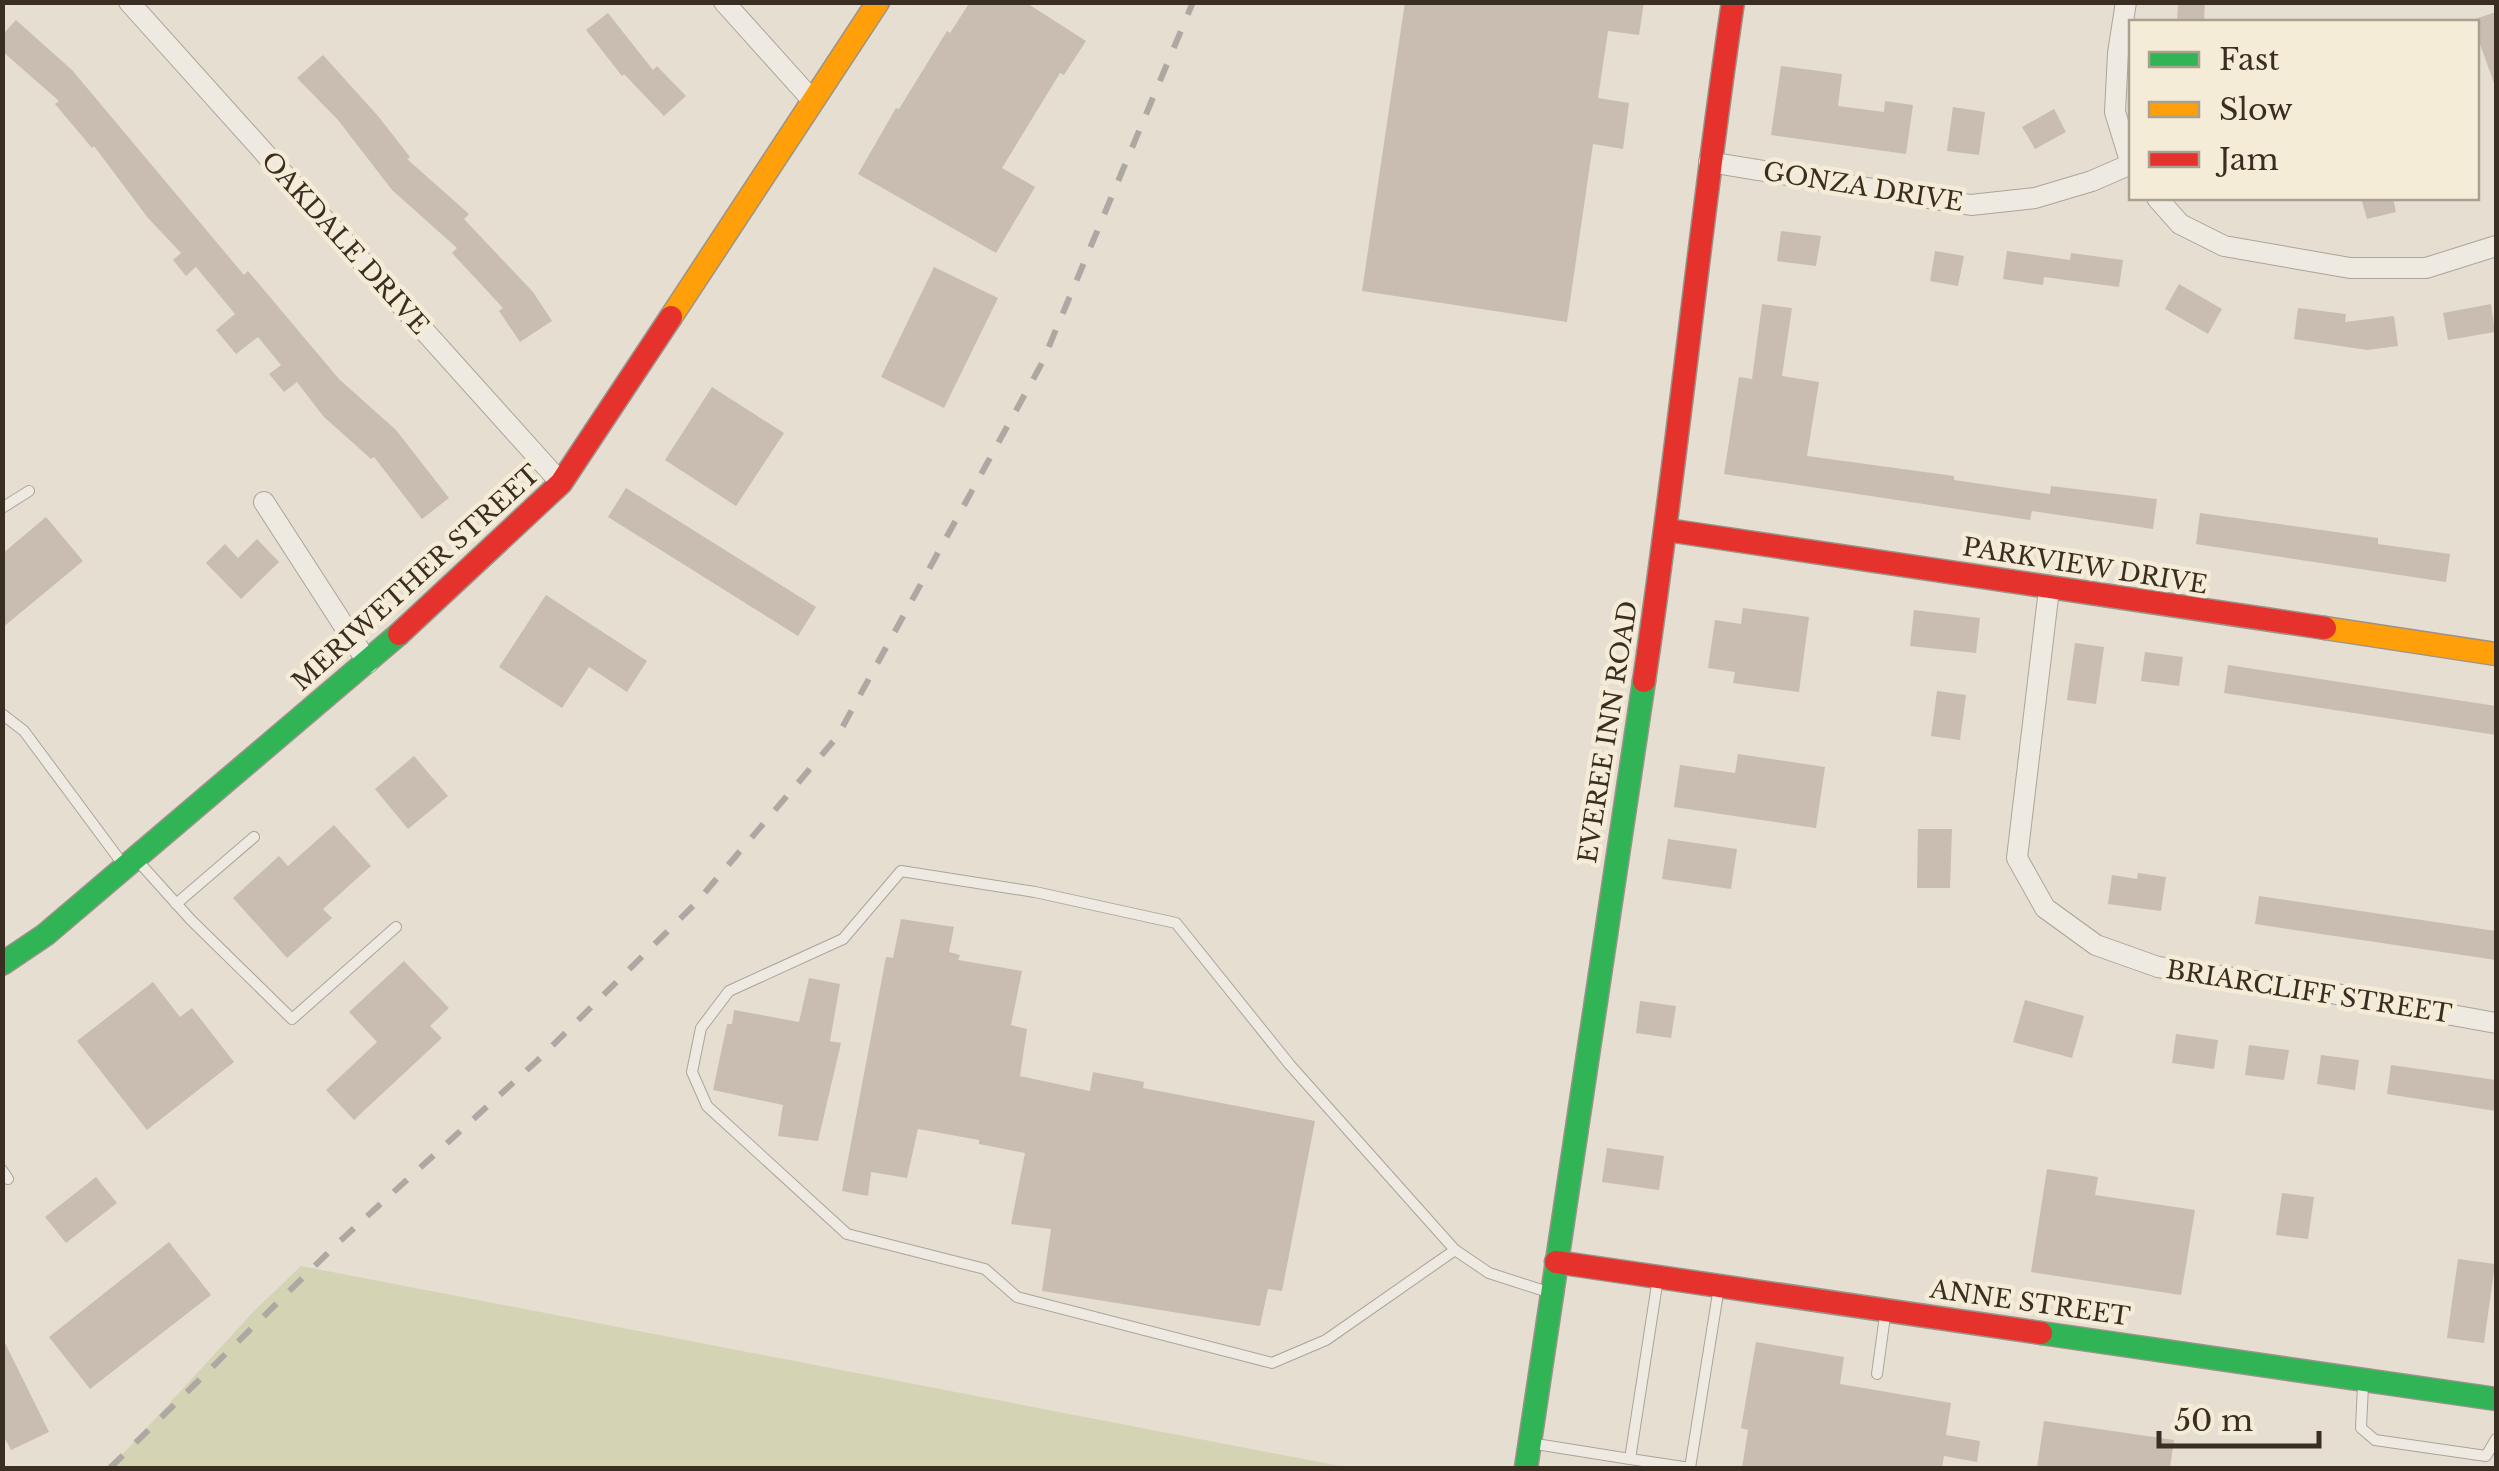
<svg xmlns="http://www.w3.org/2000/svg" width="2499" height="1471" viewBox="0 0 2499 1471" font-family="'Libre Baskerville',serif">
<rect width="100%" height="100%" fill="#e5ded1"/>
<path fill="#d4d4b4" d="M 301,1266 L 1350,1468 L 110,1468 L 254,1311 Z"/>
<path fill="#c9bdb2" d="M 970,2 L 1025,2 L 1086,41 L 1064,75 L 1060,73 L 1002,168 L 1035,187 L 996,253 L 858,174 L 896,108 L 899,109 L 947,31 L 950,33 Z
M 1405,2 L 1644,2 L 1639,35 L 1608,31 L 1598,98 L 1629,103 L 1623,149 L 1593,144 L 1567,322 L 1362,291 Z
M 2178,2 L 2205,2 L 2204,22 L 2177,22 Z
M 2496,12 L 2496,82 L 2494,83 L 2476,33 L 2476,22 L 2472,20 Z
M 608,13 L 653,70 L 657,66 L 686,96 L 664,116 L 624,74 L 622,76 L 586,30 Z
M 16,20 L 72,70 L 244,275 L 248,271 L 339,379 L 396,430 L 449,498 L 422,519 L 374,457 L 371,459 L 323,416 L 297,382 L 284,392 L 269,374 L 281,365 L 258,337 L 236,354 L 216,330 L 235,314 L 196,267 L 186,276 L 173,260 L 181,253 L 148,218 L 94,146 L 92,148 L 55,104 L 59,101 L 2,51 L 2,35 Z
M 323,55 L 378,116 L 410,157 L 407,159 L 469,214 L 464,219 L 533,292 L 552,321 L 520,342 L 499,311 L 503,308 L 452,253 L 457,248 L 392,190 L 338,120 L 297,78 Z
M 1781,66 L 1842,74 L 1838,106 L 1884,112 L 1885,101 L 1913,105 L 1906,154 L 1771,135 Z
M 1953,107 L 1985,112 L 1979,155 L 1947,151 Z
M 2054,109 L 2066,132 L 2035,149 L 2022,127 Z
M 2361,198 L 2393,198 L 2396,212 L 2367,219 Z
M 1781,231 L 1821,236 L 1816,266 L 1777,261 Z
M 1935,251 L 1964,256 L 1958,286 L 1930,281 Z
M 2007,251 L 2070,260 L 2071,253 L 2123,260 L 2119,287 L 2044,277 L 2043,285 L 2003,279 Z
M 934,267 L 998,298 L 944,408 L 881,377 Z
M 2179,284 L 2222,309 L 2208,334 L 2165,309 Z
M 1762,304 L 1792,308 L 1782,376 L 1819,382 L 1807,456 L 1954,476 L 1954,480 L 2050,494 L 2051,486 L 2157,499 L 2153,529 L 2032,511 L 2030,520 L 1724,474 L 1739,377 L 1752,379 Z
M 2491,304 L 2495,332 L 2448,340 L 2443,313 Z
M 2298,308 L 2346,314 L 2345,322 L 2394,316 L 2398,346 L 2367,350 L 2294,339 Z
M 712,387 L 784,433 L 736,506 L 665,460 Z
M 626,488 L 816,607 L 798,636 L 608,517 Z
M 2200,513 L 2378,538 L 2378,544 L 2450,554 L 2446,582 L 2196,544 Z
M 46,517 L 83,561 L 2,628 L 2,554 Z
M 257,539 L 279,562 L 241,599 L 206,563 L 225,544 L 238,558 Z
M 546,595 L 647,661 L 627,692 L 589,667 L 562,708 L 499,667 Z
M 1743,608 L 1809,617 L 1799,692 L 1733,683 L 1735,672 L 1708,668 L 1715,620 L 1741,624 Z
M 1914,610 L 1980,618 L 1976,653 L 1910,646 Z
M 2075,643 L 2104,647 L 2096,704 L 2067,700 Z
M 2145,652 L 2183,657 L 2179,686 L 2141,681 Z
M 2228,665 L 2496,706 L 2496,735 L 2224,693 Z
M 1937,691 L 1966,695 L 1960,740 L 1931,736 Z
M 1738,754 L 1825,767 L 1816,828 L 1674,807 L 1680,765 L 1735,773 Z
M 414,756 L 448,796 L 408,829 L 375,789 Z
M 334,825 L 371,866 L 323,909 L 332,918 L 287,958 L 233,898 L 279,856 L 288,866 Z
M 1918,829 L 1952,829 L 1950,888 L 1917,888 Z
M 1668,839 L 1737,849 L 1731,889 L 1662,879 Z
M 2138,873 L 2166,877 L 2161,911 L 2108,904 L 2112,875 L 2137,879 Z
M 2259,896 L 2496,931 L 2496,960 L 2255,924 Z
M 901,919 L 954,927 L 949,952 L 960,955 L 958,960 L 1022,971 L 1011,1025 L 1027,1029 L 1020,1076 L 1090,1091 L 1093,1072 L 1144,1082 L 1143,1088 L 1315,1121 L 1282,1291 L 1268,1289 L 1260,1326 L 1042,1291 L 1051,1229 L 1011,1224 L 1025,1153 L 979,1144 L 979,1140 L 918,1129 L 907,1178 L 871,1172 L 868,1196 L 842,1191 L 886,957 L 893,958 Z
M 404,961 L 449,1008 L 430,1026 L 442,1038 L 354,1120 L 326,1090 L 377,1042 L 349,1012 Z
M 809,978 L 840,984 L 830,1041 L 841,1043 L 818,1141 L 778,1136 L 783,1105 L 713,1090 L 727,1024 L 732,1024 L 734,1010 L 799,1022 Z
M 153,982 L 180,1017 L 192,1008 L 234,1062 L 147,1130 L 77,1041 Z
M 2025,1000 L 2084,1016 L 2072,1058 L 2013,1042 Z
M 1640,1001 L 1676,1006 L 1671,1038 L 1636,1033 Z
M 2176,1034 L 2218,1040 L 2214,1069 L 2172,1063 Z
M 2249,1045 L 2289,1050 L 2284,1080 L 2245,1075 Z
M 2321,1055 L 2359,1060 L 2355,1090 L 2317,1084 Z
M 2391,1065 L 2496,1080 L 2496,1111 L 2387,1094 Z
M 1607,1148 L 1664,1156 L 1659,1190 L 1602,1182 Z
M 2047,1169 L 2098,1177 L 2095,1195 L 2195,1210 L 2181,1295 L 2031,1272 Z
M 96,1177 L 117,1203 L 66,1243 L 45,1217 Z
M 2282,1193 L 2314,1197 L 2308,1239 L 2276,1235 Z
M 169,1242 L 211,1295 L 90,1389 L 49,1337 Z
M 2458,1259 L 2495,1264 L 2484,1343 L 2447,1338 Z
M 2,1337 L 49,1432 L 11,1450 L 2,1433 Z
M 1756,1342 L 1844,1357 L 1840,1384 L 1951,1403 L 1946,1435 L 1980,1441 L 1977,1462 L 1944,1456 L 1942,1468 L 1742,1468 L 1748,1430 L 1741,1428 Z
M 2044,1421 L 2174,1440 L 2170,1468 L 2037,1468 Z"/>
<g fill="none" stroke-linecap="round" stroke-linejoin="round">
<defs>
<path id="lane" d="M 2,508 L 29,491
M 2,714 L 24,731 L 122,863
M 137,860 L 191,920 L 292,1019 L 396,927
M 176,904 L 254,837
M 2,1170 L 8,1179
M 1455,1250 L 1326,1340 L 1272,1363 L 1017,1297 L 985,1269 L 847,1234 L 707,1106 L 692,1072 L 701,1028 L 729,991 L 843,939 L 901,871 L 1035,892 L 1176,923 L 1290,1065 L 1455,1250 L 1489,1273 L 1551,1293
M 1877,1374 L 1885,1316
M 2363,1385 L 2361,1428 L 2375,1440 L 2486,1456 L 2496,1439
M 1536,1444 L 1630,1459 L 1658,1278
M 1630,1459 L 1690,1468 L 1719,1287"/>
<path id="street" d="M 129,2 L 561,483
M 724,2 L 813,101
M 1709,162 L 1971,205 L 2035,198 L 2092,181 L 2131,164 L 2115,112 L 2118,53 L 2126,2
M 2157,198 L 2180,224 L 2224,246 L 2350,268 L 2426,268 L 2496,246
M 264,502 L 368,663
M 2049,589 L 2017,858 L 2045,908 L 2096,945 L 2158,967 L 2309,989 L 2496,1023"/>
<path id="fast" d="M 2,964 L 45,935 L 399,634
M 2041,1333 L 2496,1399
M 1526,1468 L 1644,681"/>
<path id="slow" d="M 671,317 L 878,2
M 2325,628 L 2496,654"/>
<path id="jam" d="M 1667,530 L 2325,628
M 399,634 L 561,483 L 671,317
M 1644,681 C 1678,455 1699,228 1733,2
M 1556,1262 L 2041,1333"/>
</defs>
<use href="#lane" stroke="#aba499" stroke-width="12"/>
<use href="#street" stroke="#aba499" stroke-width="22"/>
<use href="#fast" stroke="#9a938a" stroke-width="25"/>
<use href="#slow" stroke="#9a938a" stroke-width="25"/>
<use href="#jam" stroke="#9a938a" stroke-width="25"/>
<use href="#lane" stroke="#eeeae2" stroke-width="10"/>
<use href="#street" stroke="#eeeae2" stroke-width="20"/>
<use href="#fast" stroke="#30b455" stroke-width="22"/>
<use href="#slow" stroke="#ff9f0a" stroke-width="22"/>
<use href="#jam" stroke="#e5322d" stroke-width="22"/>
<path stroke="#ada8a2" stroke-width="6" stroke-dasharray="18 18" stroke-linecap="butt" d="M 110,1468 L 340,1241 L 538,1060 L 696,903 L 837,737 L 1042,363 L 1193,2"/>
</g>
<g text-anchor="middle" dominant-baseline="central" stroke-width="9" stroke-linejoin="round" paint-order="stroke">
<g font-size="25" fill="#3a2d21" stroke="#f5ecd8">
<text transform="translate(1863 187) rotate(9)">GONZA DRIVE</text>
<text transform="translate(345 243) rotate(48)">OAKDALE DRIVE</text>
<text transform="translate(2085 566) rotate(9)">PARKVIEW DRIVE</text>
<text transform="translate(416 578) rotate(-42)">MERIWETHER STREET</text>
<text transform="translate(1608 732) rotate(-81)">EVEREE INN ROAD</text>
<text transform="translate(2309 992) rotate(9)">BRIARCLIFF STREET</text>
<text transform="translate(2030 1303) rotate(8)">ANNE STREET</text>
</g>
</g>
<rect width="2499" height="1471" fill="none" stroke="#3a2d21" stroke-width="10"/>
<rect x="2129" y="20" width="350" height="180" fill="#f5ecd8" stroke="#aaa08f" stroke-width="2.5"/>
<rect x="2149" y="52" width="50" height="15" fill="#30b455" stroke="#aaa08f" stroke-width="2.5"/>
<text x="2219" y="70" font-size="30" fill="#3a2d21">Fast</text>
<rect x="2149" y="102" width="50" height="15" fill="#ff9f0a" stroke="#aaa08f" stroke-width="2.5"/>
<text x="2219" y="120" font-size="30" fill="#3a2d21">Slow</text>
<rect x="2149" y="152" width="50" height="15" fill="#e5322d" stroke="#aaa08f" stroke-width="2.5"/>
<text x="2219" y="170" font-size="30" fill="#3a2d21">Jam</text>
<path d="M2159 1431v15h160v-15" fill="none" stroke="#3a2d21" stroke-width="5"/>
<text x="2174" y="1431" font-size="30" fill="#3a2d21" stroke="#f5ecd8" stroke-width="8" paint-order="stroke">50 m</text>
</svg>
